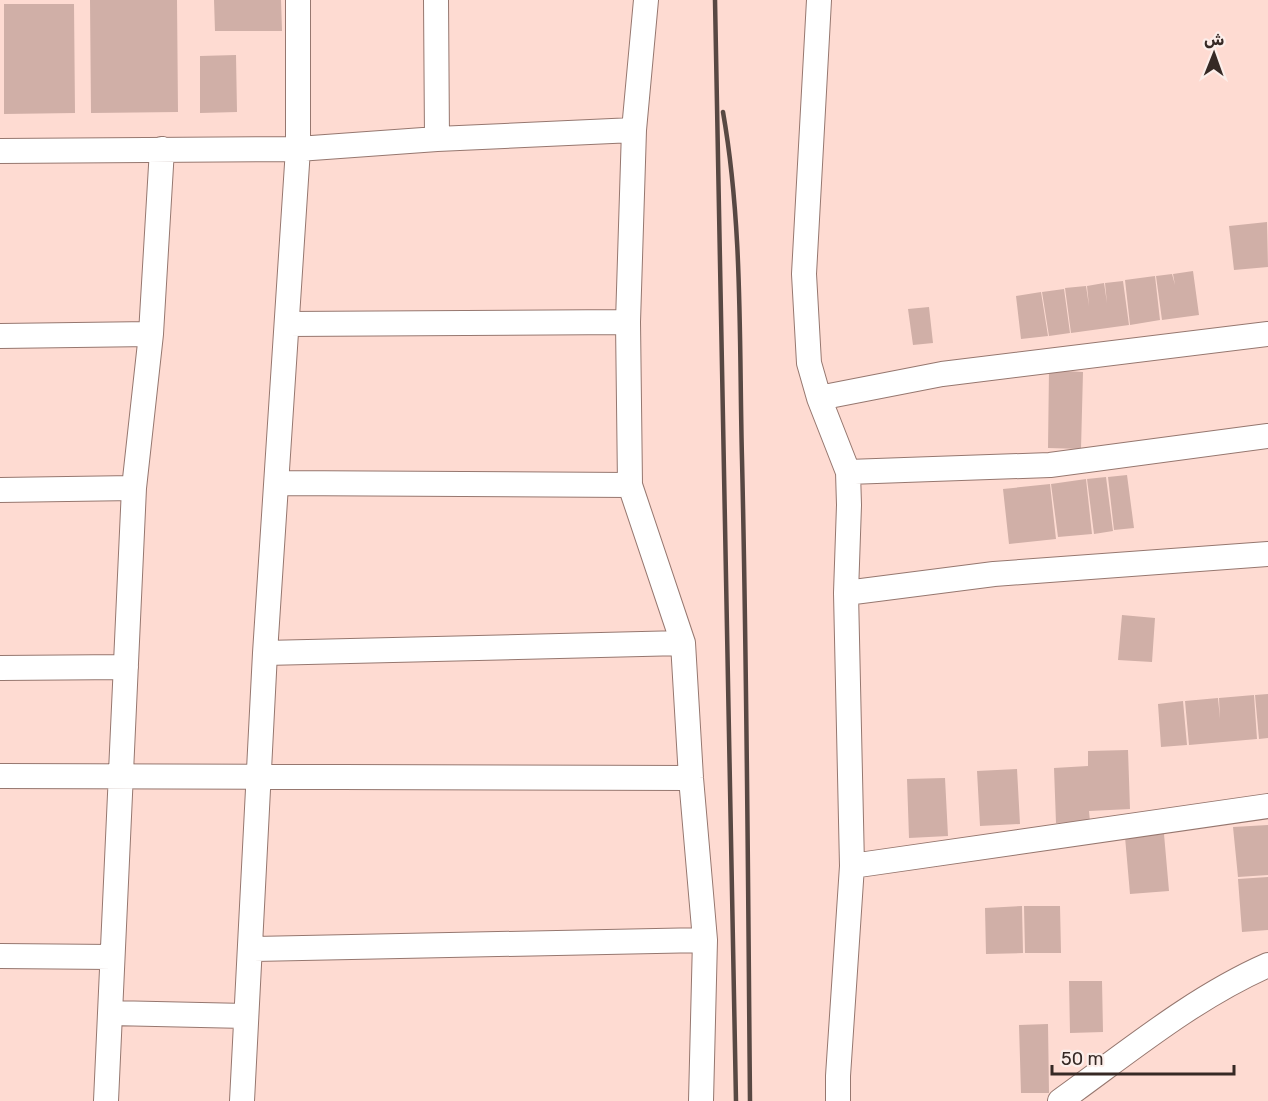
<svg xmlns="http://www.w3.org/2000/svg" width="1268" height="1101" viewBox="0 0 1268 1101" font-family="Rubik,Vazirmatn,sans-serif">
<rect width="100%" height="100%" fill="#fedbd2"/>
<path fill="#d0afa7" d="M 90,0 L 177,0 L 178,112 L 91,113 Z
M 214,0 L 281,0 L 282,31 L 215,31 Z
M 4,4 L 74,4 L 75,113 L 4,114 Z
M 236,55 L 237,112 L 200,113 L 200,56 Z
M 1267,222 L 1268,267 L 1234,270 L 1229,226 Z
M 1193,271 L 1199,315 L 1162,320 L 1156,276 L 1172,274 L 1175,285 L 1173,274 Z
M 1155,276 L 1160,320 L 1130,325 L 1125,280 Z
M 1123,281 L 1129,325 L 1071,333 L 1065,288 L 1086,286 L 1089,306 L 1087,286 L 1104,283 L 1107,303 L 1105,283 Z
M 1064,289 L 1070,333 L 1049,336 L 1042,292 Z
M 1041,292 L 1048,336 L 1021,339 L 1016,296 Z
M 929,307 L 933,343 L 913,345 L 908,309 Z
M 1049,370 L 1083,372 L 1081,449 L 1048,448 Z
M 1127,475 L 1134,528 L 1114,530 L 1108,477 Z
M 1106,477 L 1113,531 L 1094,534 L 1087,479 Z
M 1086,479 L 1092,534 L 1058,537 L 1051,484 Z
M 1050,484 L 1056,539 L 1009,544 L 1003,489 Z
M 1122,615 L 1155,618 L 1152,662 L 1118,660 Z
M 1268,694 L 1268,738 L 1259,739 L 1255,695 Z
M 1254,695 L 1257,739 L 1189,745 L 1185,701 L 1218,698 L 1220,719 L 1219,698 Z
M 1183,701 L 1187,745 L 1161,747 L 1158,704 Z
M 1128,750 L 1130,809 L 1089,811 L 1090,822 L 1056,823 L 1054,768 L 1088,766 L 1088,751 Z
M 1017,769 L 1020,824 L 980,826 L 977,771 Z
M 945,778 L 948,836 L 909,838 L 907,779 Z
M 1268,825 L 1268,875 L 1238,877 L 1233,827 Z
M 1164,834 L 1169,891 L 1130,894 L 1125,837 Z
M 1268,877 L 1268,930 L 1242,932 L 1238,879 Z
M 1022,906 L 1023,953 L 986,954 L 985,908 Z
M 1024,906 L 1060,906 L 1061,953 L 1025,953 Z
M 1069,981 L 1102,981 L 1103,1032 L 1070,1033 Z
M 1048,1024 L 1049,1093 L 1021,1093 L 1019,1025 Z"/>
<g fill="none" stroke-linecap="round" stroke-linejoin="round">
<defs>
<path id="street" d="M 436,0 L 437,139
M 646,0 L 634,130 L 628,322 L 630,485 L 683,643 L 691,778 L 705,940 L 701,1101
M 819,0 L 804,274 L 809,363 L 819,398 L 848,472 L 849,505 L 846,593 L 852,866 L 838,1076 L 838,1101
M 0,151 L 298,149 L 437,139 L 634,130
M 287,324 L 628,322
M 0,336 L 151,334
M 819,398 L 942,374 L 1268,334
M 848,472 L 1050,465 L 1268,436
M 277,483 L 630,485
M 0,490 L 134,488
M 846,593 L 994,574 L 1268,554
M 265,653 L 683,643
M 0,668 L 126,667
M 0,776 L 691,778
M 852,866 L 1268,806
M 250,949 L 705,940
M 0,956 L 112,957
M 111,1013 L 246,1016
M 106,1101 L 134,488 L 151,334 L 162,149
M 242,1101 L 265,653 L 298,149 L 298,0
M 1060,1101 C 1127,1053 1193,998 1268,965"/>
</defs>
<use href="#street" stroke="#96776f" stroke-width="26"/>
<use href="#street" stroke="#fff" stroke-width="24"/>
<path stroke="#584843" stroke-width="4.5" d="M 715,0 L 736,1101
M 723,112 C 743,226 739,344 742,459 C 747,673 748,887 750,1101"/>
</g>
<g transform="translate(1214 54) rotate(1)" stroke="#fceeea" stroke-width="4.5" paint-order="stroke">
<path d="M0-4.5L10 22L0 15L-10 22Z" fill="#362925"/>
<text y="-9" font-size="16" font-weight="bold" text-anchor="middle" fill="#362925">ش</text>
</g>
<path d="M1052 1065v9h182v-9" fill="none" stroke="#362925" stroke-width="3"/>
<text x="1061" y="1065" font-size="18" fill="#362925" stroke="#fceeea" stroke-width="4.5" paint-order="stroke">50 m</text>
</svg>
